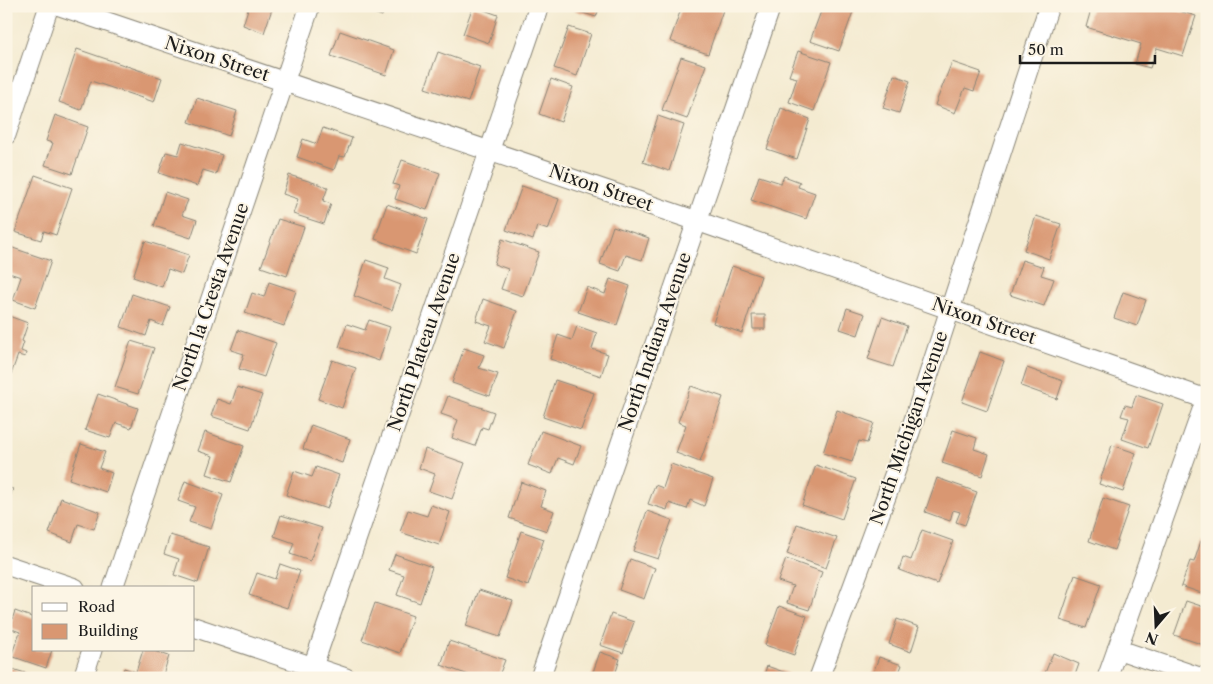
<svg xmlns="http://www.w3.org/2000/svg" width="1213" height="684" viewBox="0 0 1213 684" font-family="'Libre Caslon Text',serif">
<rect width="100%" height="100%" fill="#fcf5e5"/>
<filter id="ink" filterUnits="userSpaceOnUse"><feTurbulence type="fractalNoise" baseFrequency=".02" numOctaves="2"/><feDisplacementMap in="SourceGraphic" scale="10" xChannelSelector="R" yChannelSelector="G"/><feConvolveMatrix kernelMatrix="1 2 1 2 8 2 1 2 1" color-interpolation-filters="sRGB"/></filter>
<filter id="wash" filterUnits="userSpaceOnUse"><feTurbulence type="fractalNoise" baseFrequency=".0096" numOctaves="4" result="noise"/><feDisplacementMap in="SourceGraphic" scale="20" xChannelSelector="R" yChannelSelector="G"/><feGaussianBlur stdDeviation="1.12" result="paint"/><feColorMatrix in="noise" values="0 0 0 0 0 0 0 0 0 0 0 0 0 0 0 0 0 1.4 0 .05"/><feComposite in="paint" operator="in"/></filter>
<g filter="url(#wash)">
<rect width="100%" height="100%" fill="#f4ebd1"/>
<g id="blocks">
<path fill="#d99772" d="M 273,6 L 264,33 L 243,25 L 248,9 L 240,6 Z
M 354,6 L 386,6 L 382,16 Z
M 473,6 L 498,15 L 489,43 L 463,34 Z
M 575,6 L 600,6 L 596,17 L 574,10 Z
M 682,6 L 713,6 L 723,10 L 708,54 L 670,41 Z
M 823,6 L 855,6 L 839,51 L 810,41 Z
M 1092,6 L 1178,6 L 1176,10 L 1196,16 L 1183,56 L 1157,48 L 1150,68 L 1135,64 L 1141,44 L 1086,27 Z
M 569,27 L 591,34 L 577,76 L 554,68 Z
M 340,31 L 394,50 L 386,75 L 331,56 Z
M 77,49 L 162,78 L 154,102 L 91,81 L 81,110 L 59,102 Z
M 798,51 L 831,62 L 814,111 L 789,102 L 797,78 L 789,76 Z
M 438,52 L 480,67 L 468,102 L 425,88 Z
M 681,57 L 706,65 L 687,119 L 662,110 Z
M 952,62 L 981,72 L 974,91 L 965,88 L 955,113 L 935,105 Z
M 894,75 L 910,81 L 899,113 L 883,108 Z
M 551,79 L 573,87 L 561,122 L 539,114 Z
M 197,98 L 237,111 L 229,136 L 189,122 Z
M 781,108 L 810,119 L 797,159 L 767,149 Z
M 55,115 L 88,127 L 72,174 L 45,165 L 53,143 L 46,141 Z
M 658,116 L 684,125 L 669,171 L 643,162 Z
M 323,128 L 352,138 L 345,157 L 339,156 L 334,170 L 297,157 L 303,139 L 317,144 Z
M 182,142 L 222,155 L 216,174 L 203,170 L 197,186 L 159,173 L 166,152 L 178,155 Z
M 402,160 L 440,173 L 427,210 L 395,199 L 399,186 L 393,184 Z
M 35,175 L 72,188 L 56,235 L 44,231 L 41,240 L 15,232 Z
M 289,175 L 328,187 L 323,201 L 331,204 L 324,224 L 293,214 L 298,199 L 283,194 Z
M 759,176 L 781,183 L 784,176 L 800,182 L 798,187 L 815,193 L 806,219 L 751,200 Z
M 522,186 L 559,199 L 548,230 L 537,226 L 533,240 L 506,230 Z
M 165,192 L 188,200 L 182,215 L 197,220 L 191,238 L 154,226 Z
M 387,204 L 428,219 L 416,254 L 375,239 Z
M 1036,216 L 1061,224 L 1049,259 L 1024,250 Z
M 278,219 L 304,227 L 287,276 L 261,267 Z
M 613,226 L 649,238 L 642,260 L 626,255 L 620,271 L 600,264 Z
M 502,239 L 539,252 L 523,296 L 501,289 L 508,269 L 494,264 Z
M 145,241 L 189,255 L 182,274 L 168,269 L 162,287 L 133,277 Z
M 10,247 L 51,261 L 35,308 L 13,300 L 21,277 L 6,272 L 6,258 Z
M 366,260 L 389,268 L 385,279 L 401,285 L 392,310 L 354,296 Z
M 1022,260 L 1044,267 L 1041,275 L 1054,279 L 1044,306 L 1010,295 Z
M 732,266 L 761,276 L 742,333 L 713,323 Z
M 610,279 L 630,286 L 617,325 L 578,312 L 587,287 L 605,294 Z
M 269,282 L 296,291 L 284,326 L 245,313 L 252,293 L 264,297 Z
M 1123,292 L 1146,300 L 1137,326 L 1114,318 Z
M 132,294 L 170,307 L 163,326 L 151,321 L 146,336 L 121,327 Z
M 483,299 L 517,311 L 504,348 L 485,341 L 491,326 L 476,321 Z
M 847,308 L 865,314 L 858,335 L 840,329 Z
M 6,315 L 28,323 L 22,341 L 24,342 L 21,351 L 26,353 L 25,357 L 18,355 L 10,377 L 6,375 Z
M 752,315 L 765,315 L 765,329 L 753,329 Z
M 882,317 L 907,326 L 893,367 L 868,359 Z
M 369,320 L 390,327 L 379,361 L 339,347 L 347,324 L 365,330 Z
M 577,326 L 597,333 L 592,349 L 608,354 L 601,376 L 550,359 L 558,335 L 572,340 Z
M 238,330 L 276,343 L 264,377 L 239,369 L 244,354 L 231,350 Z
M 131,341 L 154,348 L 138,394 L 115,387 Z
M 464,348 L 484,355 L 479,368 L 498,374 L 490,396 L 452,383 Z
M 980,352 L 1004,361 L 987,411 L 962,402 Z
M 332,360 L 356,368 L 342,408 L 318,399 Z
M 1027,368 L 1063,381 L 1057,399 L 1021,386 Z
M 555,380 L 594,393 L 581,430 L 543,417 Z
M 691,386 L 723,397 L 700,462 L 676,453 L 686,425 L 678,422 Z
M 237,387 L 262,395 L 250,429 L 211,416 L 217,399 L 231,404 Z
M 98,394 L 138,408 L 131,428 L 116,423 L 110,438 L 85,430 Z
M 1136,395 L 1163,404 L 1148,448 L 1122,439 L 1129,418 L 1121,416 L 1125,405 L 1132,407 Z
M 448,396 L 494,412 L 488,429 L 482,427 L 475,446 L 452,438 L 458,420 L 441,414 Z
M 837,410 L 874,423 L 867,443 L 859,441 L 852,462 L 823,453 Z
M 311,425 L 350,439 L 342,463 L 303,449 Z
M 953,430 L 977,438 L 974,449 L 989,454 L 982,476 L 942,463 Z
M 541,431 L 581,446 L 574,464 L 558,458 L 552,474 L 528,465 Z
M 205,432 L 244,446 L 231,482 L 207,474 L 213,456 L 198,451 Z
M 81,444 L 105,452 L 99,468 L 112,473 L 106,492 L 69,479 Z
M 1112,445 L 1136,453 L 1123,492 L 1099,484 Z
M 425,449 L 465,463 L 452,499 L 429,491 L 435,474 L 419,468 Z
M 671,464 L 713,479 L 704,506 L 690,500 L 687,509 L 669,503 L 667,510 L 648,504 L 655,485 L 663,488 Z
M 816,465 L 856,479 L 842,519 L 802,505 Z
M 316,467 L 339,475 L 327,509 L 286,495 L 294,471 L 312,477 Z
M 937,478 L 977,492 L 965,525 L 956,522 L 960,512 L 953,510 L 950,521 L 925,512 Z
M 185,481 L 223,495 L 211,529 L 189,522 L 195,507 L 178,501 Z
M 521,482 L 546,491 L 541,506 L 554,511 L 547,531 L 509,518 Z
M 6,487 L 13,489 L 6,507 Z
M 61,498 L 100,512 L 94,529 L 78,524 L 72,542 L 49,533 Z
M 1103,498 L 1129,507 L 1114,550 L 1089,541 Z
M 431,505 L 450,512 L 439,545 L 400,532 L 408,510 L 427,516 Z
M 647,511 L 672,520 L 658,559 L 633,551 Z
M 281,515 L 322,528 L 310,561 L 290,554 L 294,543 L 274,536 Z
M 797,524 L 837,538 L 826,568 L 787,554 Z
M 922,530 L 953,541 L 937,584 L 899,570 L 903,557 L 911,560 Z
M 521,531 L 544,539 L 528,586 L 505,578 Z
M 170,535 L 209,547 L 198,583 L 174,575 L 179,559 L 164,554 Z
M 1201,541 L 1207,543 L 1207,595 L 1181,586 L 1190,561 L 1194,562 Z
M 395,554 L 432,567 L 420,603 L 397,595 L 404,575 L 389,570 Z
M 630,559 L 655,568 L 644,599 L 619,590 Z
M 786,559 L 822,572 L 809,610 L 787,603 L 793,586 L 778,581 Z
M 280,564 L 300,571 L 287,608 L 249,595 L 257,573 L 275,579 Z
M 1075,575 L 1101,584 L 1086,628 L 1060,620 Z
M 479,590 L 513,601 L 500,637 L 466,626 Z
M 1186,601 L 1207,608 L 1205,619 L 1207,619 L 1207,646 L 1174,635 Z
M 375,603 L 413,616 L 400,653 L 362,640 Z
M 779,606 L 807,616 L 794,655 L 765,645 Z
M 15,611 L 34,618 L 34,650 L 52,650 L 46,668 L 11,656 L 20,632 L 9,628 Z
M 611,614 L 634,622 L 623,653 L 600,645 Z
M 897,619 L 919,627 L 911,652 L 889,644 Z
M 449,641 L 505,660 L 498,678 L 477,678 L 441,665 Z
M 143,650 L 151,650 L 169,656 L 162,678 L 121,678 L 124,668 L 136,672 Z
M 600,652 L 620,659 L 614,678 L 591,678 Z
M 1053,653 L 1079,664 L 1074,678 L 1043,678 Z
M 879,657 L 902,665 L 897,678 L 871,678 Z
M 767,666 L 789,674 L 787,678 L 763,678 Z
M 6,667 L 38,677 L 38,678 L 6,678 Z"/>
</g>
</g>
<g filter="url(#ink)">
<use href="#blocks" fill-opacity="0" stroke="#888476" stroke-width="1"/>
<g fill="none" stroke-linecap="round" stroke-linejoin="round">
<defs>
<path id="minor" d="M 60,6 L 697,221 L 1206,399 L 1107,678
M 6,135 L 49,6
M 6,565 L 75,588
M 113,588 L 310,6
M 194,627 L 346,678
M 1117,649 L 1202,678
M 83,678 L 92,650
M 309,678 L 539,6
M 540,678 L 771,6
M 819,678 L 910,432 L 1049,6"/>
</defs>
<use href="#minor" stroke="#888476" stroke-width="21"/>
<use href="#minor" stroke="#fff" stroke-width="19"/>
</g>
</g>
<g text-anchor="middle" dominant-baseline="central" stroke-width="4" stroke-linejoin="round" paint-order="stroke">
<g font-size="18" fill="#1c1c1c" stroke="#fcf5e5">
<text transform="translate(217 59) rotate(18)">Nixon Street</text>
<text transform="translate(601 188) rotate(19)">Nixon Street</text>
<text transform="translate(211 297) rotate(-71)">North la Cresta Avenue</text>
<text transform="translate(984 321) rotate(19)">Nixon Street</text>
<text transform="translate(424 342) rotate(-71)">North Plateau Avenue</text>
<text transform="translate(655 342) rotate(-71)">North Indiana Avenue</text>
<text transform="translate(909 428) rotate(-71)">North Michigan Avenue</text>
</g>
</g>
<rect width="1213" height="684" fill="none" stroke="#fcf5e5" stroke-width="25"/>
<rect x="32" y="586" width="162" height="65" fill="#fcf5e5" stroke="#a29e95"/>
<rect x="42" y="603" width="25" height="8" fill="#ffffff" stroke="#a29e95"/>
<text x="78" y="612" font-size="15" fill="#1c1c1c">Road</text>
<rect x="42" y="624" width="25" height="15" fill="#d99772" stroke="#a29e95"/>
<text x="78" y="636" font-size="15" fill="#1c1c1c">Building</text>
<g transform="translate(1156 626) rotate(199)" stroke="#fcf5e5" stroke-width="4" paint-order="stroke">
<path d="M0-4L9 19L0 12L-9 19Z" fill="#1c1c1c"/>
<text y="-8" font-size="14" font-weight="bold" text-anchor="middle" fill="#1c1c1c">N</text>
</g>
<path d="M1020 55v8h135v-8" fill="none" stroke="#1c1c1c" stroke-width="2.5"/>
<text x="1028" y="55" font-size="15" fill="#1c1c1c" stroke="#fcf5e5" stroke-width="4" paint-order="stroke">50 m</text>
</svg>
